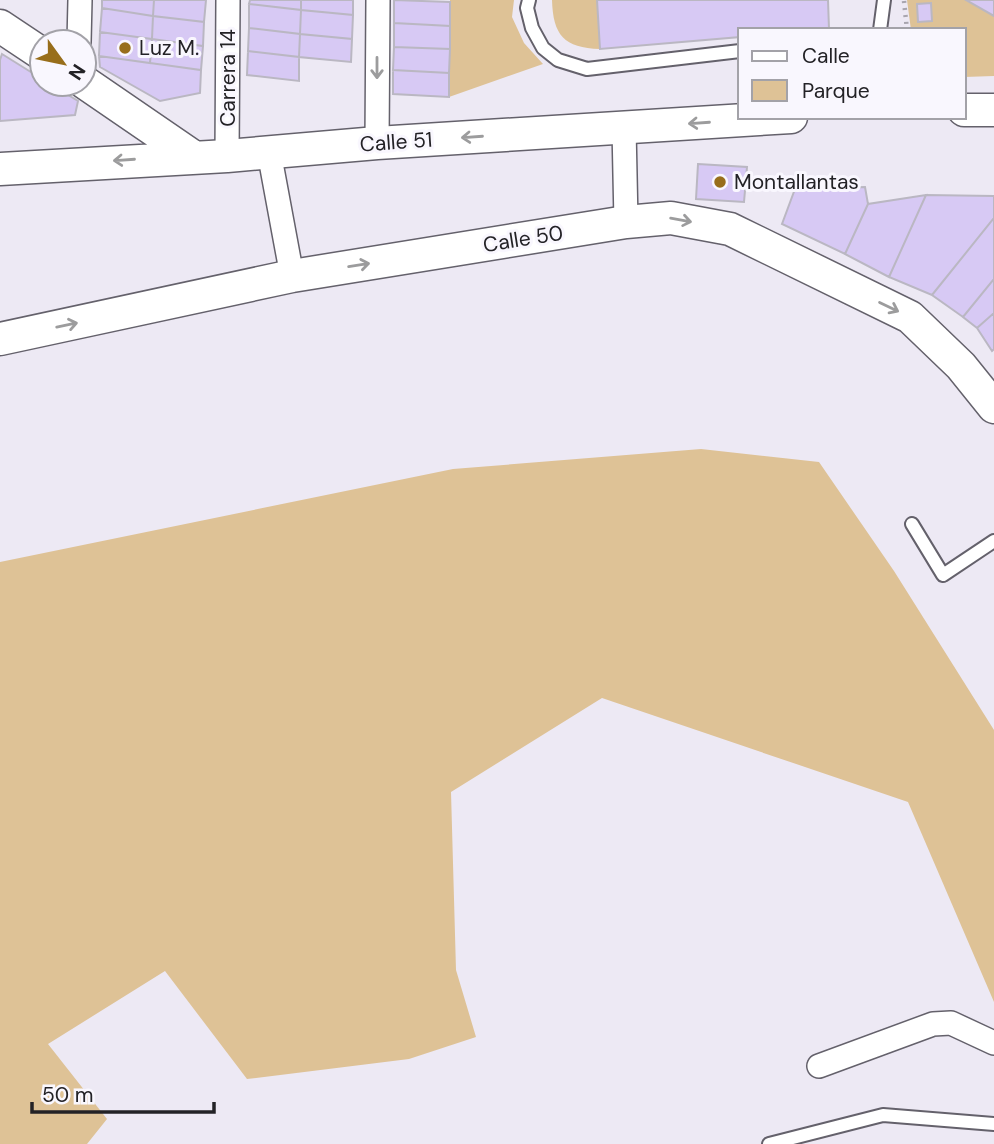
<svg xmlns="http://www.w3.org/2000/svg" width="994" height="1144" viewBox="0 0 994 1144" font-family="'DM Sans',sans-serif">
<rect width="100%" height="100%" fill="#ede9f4"/>
<path fill="#dec296" d="M 450,0 L 514,0 L 512,17 L 524,43 L 543,64 L 449,97 Z
M 552,0 L 597,0 L 600,49 C 564,48 553,35 552,0 Z
M 907,0 L 966,0 L 994,16 L 994,76 L 964,77 L 964,30 L 911,30 Z
M 701,449 L 819,462 L 894,571 L 994,730 L 994,1002 L 908,802 L 602,698 L 451,792 L 456,970 L 476,1037 L 409,1059 L 247,1079 L 165,971 L 48,1044 L 107,1119 L 87,1144 L 0,1144 L 0,562 L 453,469 Z"/>
<path fill="#d7c9f4" stroke="#bab7c2" stroke-width="2" d="M 102,0 L 154,0 L 153,16 L 102,8 Z
M 154,0 L 206,0 L 204,22 L 153,16 Z
M 250,0 L 301,0 L 301,10 L 249,4 Z
M 301,0 L 353,0 L 353,15 L 301,10 Z
M 394,0 L 450,2 L 450,26 L 394,23 Z
M 597,0 L 828,0 L 829,29 L 740,30 L 740,37 L 600,49 Z
M 966,0 L 994,0 L 994,16 Z
M 931,3 L 932,21 L 918,22 L 917,4 Z
M 249,4 L 301,10 L 300,34 L 249,28 Z
M 102,8 L 153,16 L 152,39 L 100,32 Z
M 301,10 L 353,15 L 352,39 L 300,34 Z
M 153,16 L 204,22 L 203,46 L 152,39 Z
M 394,23 L 450,26 L 450,49 L 394,47 Z
M 249,28 L 300,34 L 299,57 L 248,51 Z
M 100,32 L 152,39 L 150,63 L 99,56 Z
M 300,34 L 352,39 L 351,62 L 299,57 Z
M 152,39 L 203,46 L 201,70 L 150,63 Z
M 394,47 L 450,49 L 449,73 L 393,70 Z
M 248,51 L 299,57 L 299,81 L 247,75 Z
M 2,54 L 42,79 L 42,84 L 50,84 L 78,101 L 75,115 L 0,121 L 0,60 Z
M 99,56 L 201,70 L 200,93 L 160,101 L 100,67 Z
M 393,70 L 449,73 L 449,97 L 393,94 Z
M 698,164 L 747,167 L 744,202 L 696,199 Z
M 865,187 L 868,204 L 845,254 L 782,224 L 795,189 Z
M 926,195 L 889,277 L 845,254 L 868,204 Z
M 926,195 L 994,196 L 994,218 L 932,295 L 889,277 Z
M 994,218 L 994,279 L 963,317 L 932,295 Z
M 994,279 L 994,313 L 977,328 L 963,317 Z
M 994,313 L 994,349 L 992,351 L 977,328 Z"/>
<g fill="none" stroke-linecap="round" stroke-linejoin="round">
<defs>
<path id="lane" d="M 529,0 L 527,8 L 532,28 L 543,48 L 558,60 L 587,69 L 740,51
M 880,30 L 884,0
M 912,524 L 943,575 L 994,541
M 769,1144 L 883,1115 L 994,1124"/>
<path id="street" d="M 79,42 L 80,0
M 624,128 L 626,222
M 377,143 L 378,0
M 269,152 L 292,276
M 227,156 L 228,0
M 819,1066 L 933,1024 L 951,1023 L 994,1043"/>
<path id="secondary" d="M 0,26 L 42,54
M 84,82 L 192,156
M 964,110 L 994,110
M 0,169 L 227,156 L 377,143 L 791,117
M 0,339 L 292,276 L 626,222 L 671,218 L 730,229 L 910,317 L 961,366 L 994,407"/>
</defs>
<use href="#lane" stroke="#64616b" stroke-width="16"/>
<use href="#street" stroke="#64616b" stroke-width="26"/>
<use href="#secondary" stroke="#64616b" stroke-width="35"/>
<path stroke="#a8a5ae" stroke-width="4.5" stroke-dasharray="2 5" stroke-linecap="butt" d="M 904,1 L 907,30"/>
<use href="#lane" stroke="#fff" stroke-width="12"/>
<use href="#street" stroke="#fff" stroke-width="23"/>
<use href="#secondary" stroke="#fff" stroke-width="32"/>
</g>
<defs><path id="oneway-shaft" d="M-6 0H5M1.5-3L5.5 0L1.5 3" fill="none" stroke-width="1.6" stroke-linecap="round" stroke-linejoin="round" transform="scale(1.75)"/></defs>
<g stroke="#9c9c9d">
<use href="#oneway-shaft" transform="translate(377 68) rotate(90)"/>
<use href="#oneway-shaft" transform="translate(699 123) rotate(176)"/>
<use href="#oneway-shaft" transform="translate(472 137) rotate(176)"/>
<use href="#oneway-shaft" transform="translate(124 160) rotate(176)"/>
<use href="#oneway-shaft" transform="translate(681 220) rotate(10)"/>
<use href="#oneway-shaft" transform="translate(359 265) rotate(-9)"/>
<use href="#oneway-shaft" transform="translate(889 307) rotate(26)"/>
<use href="#oneway-shaft" transform="translate(67 325) rotate(-12)"/>
</g>
<g fill="#986e1b" stroke="#f9f7fe" stroke-width="2.5">
<circle cx="125" cy="48" r="7"/>
<circle cx="720" cy="182" r="7"/>
</g>
<g text-anchor="middle" dominant-baseline="central" stroke-width="6" stroke-linejoin="round" paint-order="stroke">
<g font-size="21" fill="#232226" stroke="#f9f7fe" text-anchor="start">
<text x="139" y="48">Luz M.</text>
<text x="734" y="182">Montallantas</text>
</g>
<g font-size="21" fill="#232226" stroke="#f9f7fe">
<text transform="translate(228 78) rotate(-90)">Carrera 14</text>
<text transform="translate(396 142) rotate(-4)">Calle 51</text>
<text transform="translate(523 239) rotate(-9)">Calle 50</text>
</g>
</g>
<rect x="738" y="28" width="228" height="91" fill="#f9f7fe" stroke="#a3a2a8" stroke-width="2"/>
<rect x="752" y="51" width="35" height="10" fill="#ffffff" stroke="#a3a2a8" stroke-width="2"/>
<text x="802" y="63" font-size="21" fill="#232226">Calle</text>
<rect x="752" y="80" width="35" height="21" fill="#dec296" stroke="#a3a2a8" stroke-width="2"/>
<text x="802" y="98" font-size="21" fill="#232226">Parque</text>
<g transform="translate(63 63) rotate(123)"><circle r="33" fill="#f9f7fe" stroke="#a3a2a8" stroke-width="2"/>
<path d="M0-5L12 26L0 18L-12 26Z" fill="#986e1b"/>
<text y="-10" font-size="19" font-weight="bold" text-anchor="middle" fill="#232226">N</text>
</g>
<path d="M32 1102v10h182v-10" fill="none" stroke="#232226" stroke-width="3.5"/>
<text x="42" y="1102" font-size="21" fill="#232226" stroke="#f9f7fe" stroke-width="5" paint-order="stroke">50 m</text>
</svg>
